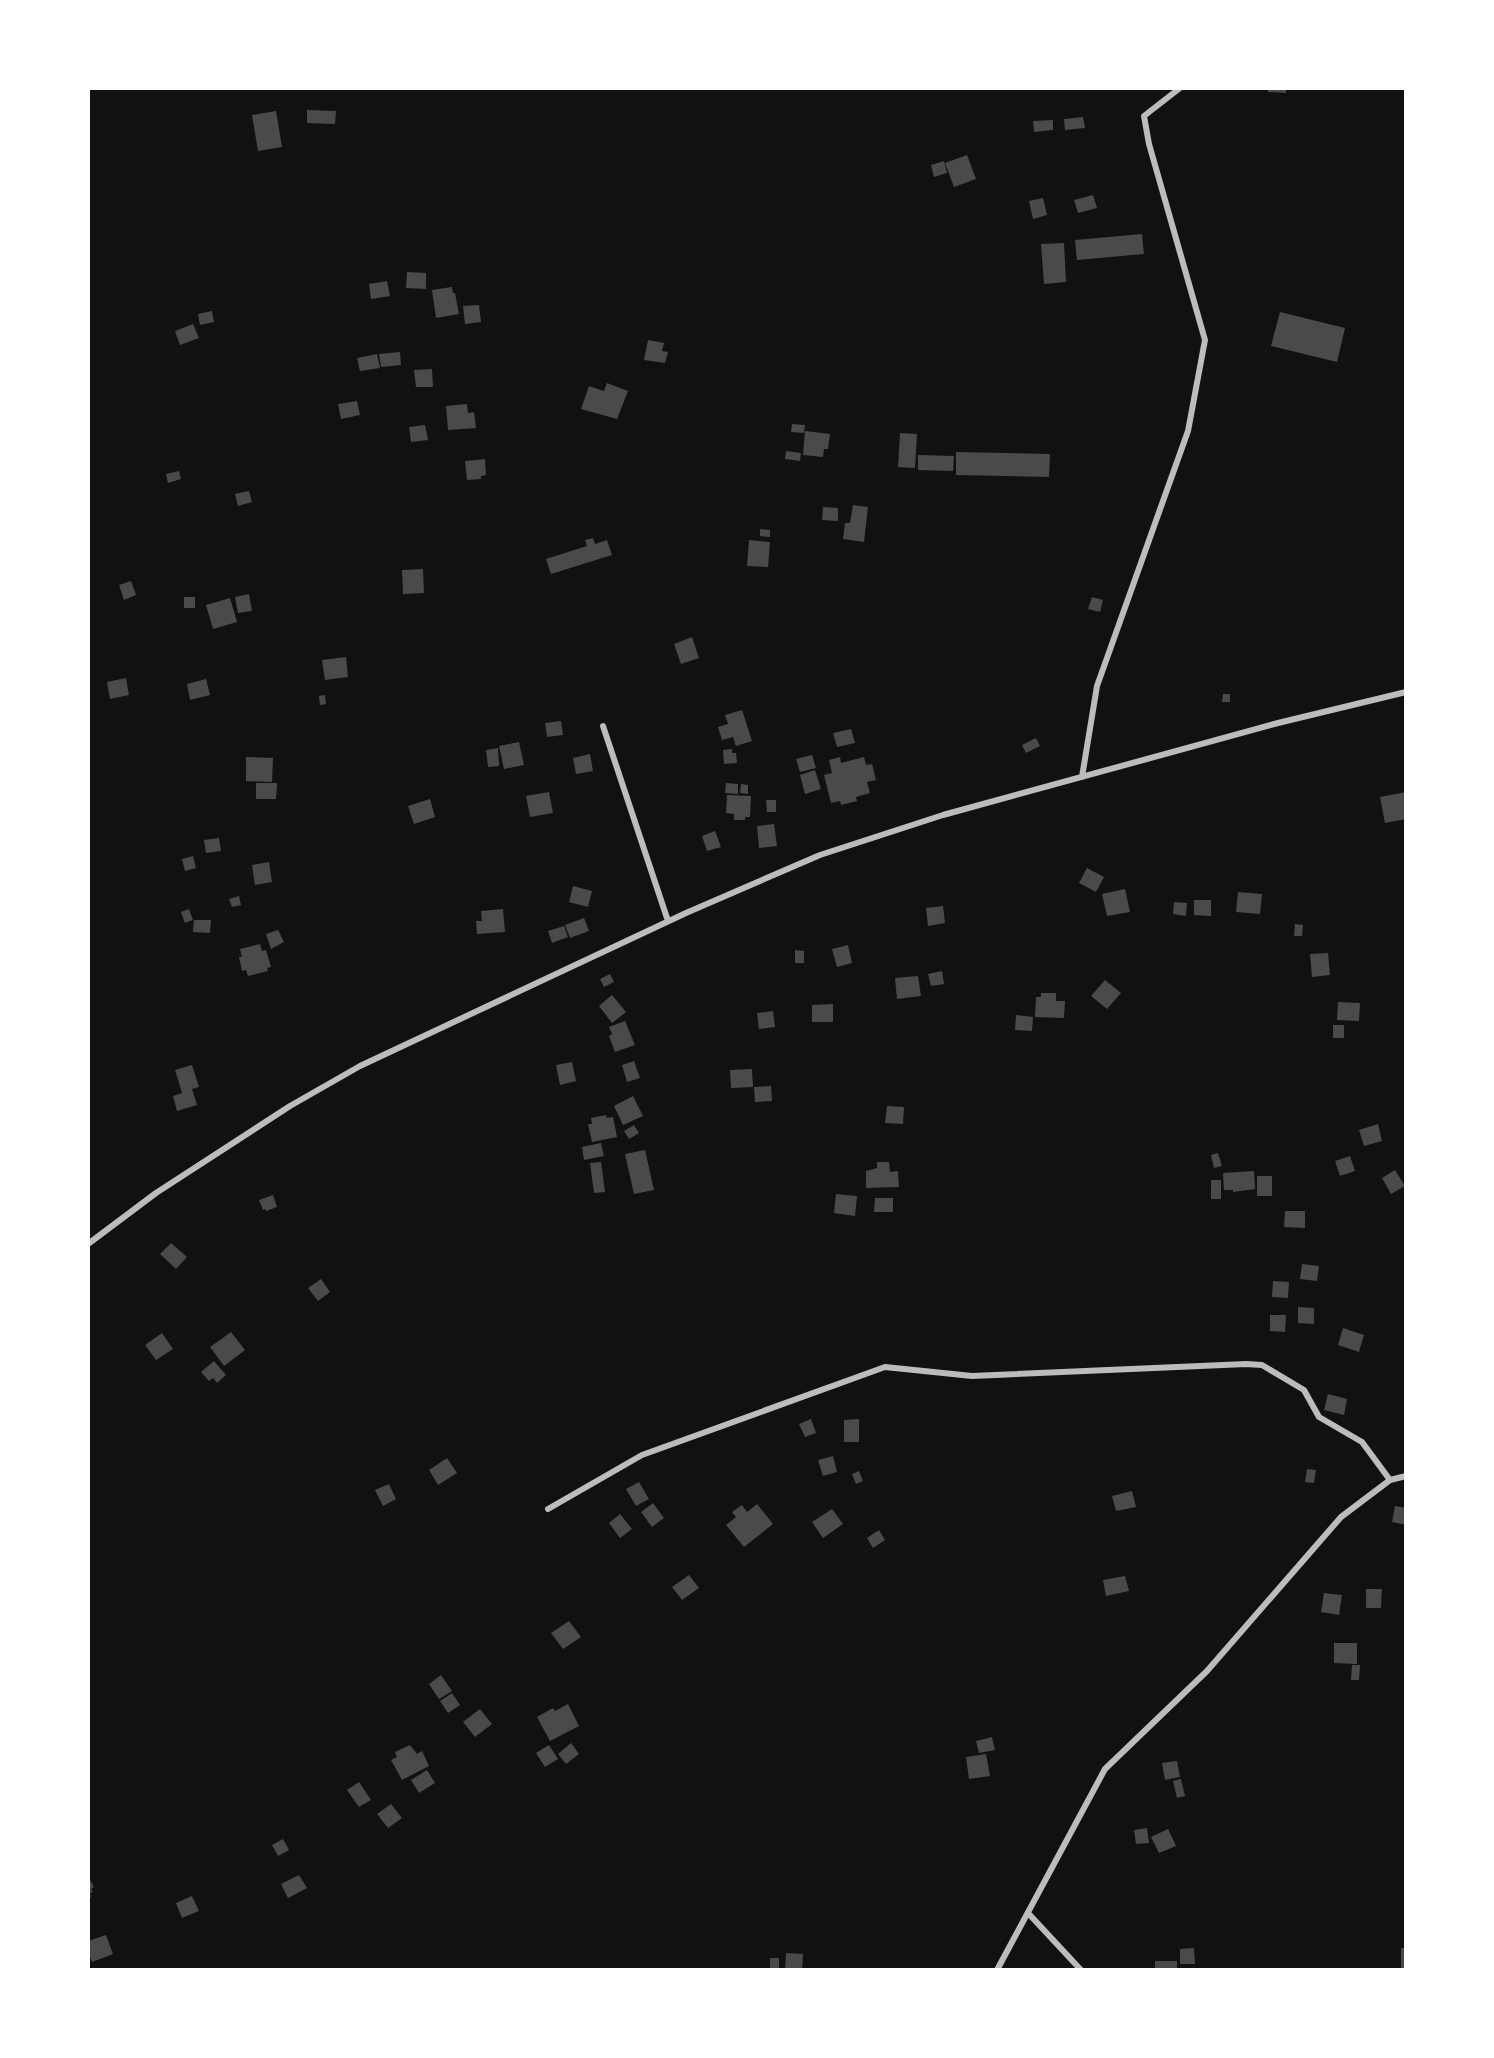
<svg xmlns="http://www.w3.org/2000/svg" width="1494" height="2058" viewBox="0 0 1494 2058" font-family="Cabin,sans-serif">
<rect width="100%" height="100%" fill="#111"/>
<path fill="#4a4a4a" d="M 1268,88 L 1286,88 L 1286,93 L 1268,92 Z
M 307,110 L 336,111 L 335,124 L 307,123 Z
M 276,111 L 282,147 L 258,151 L 252,115 Z
M 1083,117 L 1085,128 L 1065,130 L 1064,119 Z
M 1053,120 L 1053,130 L 1034,132 L 1033,121 Z
M 967,155 L 976,179 L 954,187 L 945,163 Z
M 944,161 L 947,173 L 934,177 L 931,165 Z
M 1093,195 L 1097,208 L 1078,213 L 1074,200 Z
M 1043,198 L 1047,215 L 1033,219 L 1029,201 Z
M 1142,234 L 1144,254 L 1077,260 L 1075,240 Z
M 1064,243 L 1066,282 L 1044,284 L 1041,244 Z
M 407,272 L 426,273 L 426,289 L 406,288 Z
M 387,281 L 390,296 L 371,299 L 369,284 Z
M 452,287 L 453,293 L 455,293 L 459,314 L 436,318 L 432,290 Z
M 479,305 L 481,322 L 465,324 L 463,306 Z
M 212,311 L 214,322 L 200,325 L 198,314 Z
M 1280,312 L 1345,328 L 1337,362 L 1271,346 Z
M 193,324 L 199,338 L 180,345 L 175,331 Z
M 648,340 L 664,343 L 662,351 L 668,352 L 665,363 L 644,360 Z
M 400,352 L 401,365 L 381,367 L 379,354 Z
M 377,354 L 380,368 L 360,371 L 357,358 Z
M 432,369 L 433,387 L 416,387 L 414,370 Z
M 607,383 L 628,391 L 617,419 L 581,409 L 589,386 L 604,391 Z
M 357,401 L 360,415 L 341,419 L 338,404 Z
M 467,404 L 468,413 L 474,412 L 476,428 L 448,430 L 446,406 Z
M 792,424 L 805,425 L 804,433 L 791,432 Z
M 425,425 L 428,440 L 411,442 L 409,427 Z
M 805,431 L 830,434 L 828,449 L 824,449 L 823,457 L 803,455 Z
M 900,433 L 917,434 L 915,468 L 898,467 Z
M 786,451 L 801,453 L 800,461 L 785,459 Z
M 956,452 L 1050,454 L 1049,477 L 956,475 Z
M 918,455 L 954,456 L 953,471 L 918,470 Z
M 485,459 L 486,475 L 481,476 L 481,479 L 467,480 L 465,461 Z
M 179,471 L 181,479 L 168,483 L 166,474 Z
M 249,491 L 252,502 L 238,506 L 235,494 Z
M 853,505 L 868,507 L 864,542 L 843,539 L 845,523 L 850,523 Z
M 823,507 L 838,508 L 838,521 L 822,520 Z
M 760,529 L 770,530 L 770,537 L 760,536 Z
M 593,538 L 595,544 L 607,540 L 612,555 L 551,574 L 546,559 L 587,546 L 585,540 Z
M 749,540 L 770,542 L 768,567 L 747,566 Z
M 423,569 L 424,593 L 403,594 L 402,570 Z
M 131,581 L 136,595 L 124,600 L 119,585 Z
M 249,594 L 252,611 L 238,613 L 235,597 Z
M 184,597 L 195,597 L 195,608 L 184,608 Z
M 1092,597 L 1103,600 L 1100,612 L 1088,609 Z
M 230,598 L 237,622 L 213,629 L 206,605 Z
M 692,637 L 699,658 L 681,664 L 674,644 Z
M 346,657 L 348,677 L 325,680 L 322,660 Z
M 126,678 L 129,695 L 110,699 L 107,682 Z
M 206,679 L 210,695 L 190,700 L 187,684 Z
M 1223,694 L 1230,694 L 1230,702 L 1222,702 Z
M 325,695 L 326,704 L 320,705 L 319,696 Z
M 742,710 L 752,741 L 736,746 L 733,737 L 722,740 L 718,727 L 728,724 L 725,715 Z
M 561,721 L 563,735 L 547,737 L 545,723 Z
M 851,729 L 855,743 L 837,747 L 833,733 Z
M 1036,738 L 1040,746 L 1026,753 L 1022,745 Z
M 519,742 L 524,765 L 504,769 L 499,746 Z
M 498,748 L 499,766 L 488,767 L 486,750 Z
M 732,749 L 732,753 L 736,753 L 737,763 L 724,764 L 723,750 Z
M 590,754 L 593,771 L 576,774 L 573,758 Z
M 812,755 L 816,768 L 800,772 L 796,759 Z
M 246,757 L 273,758 L 272,782 L 246,781 Z
M 840,757 L 841,763 L 864,757 L 866,765 L 872,764 L 876,780 L 867,782 L 870,793 L 856,797 L 857,801 L 841,805 L 840,801 L 831,803 L 824,775 L 832,773 L 829,760 Z
M 815,770 L 821,789 L 805,794 L 800,775 Z
M 256,783 L 277,783 L 276,799 L 256,799 Z
M 726,783 L 738,784 L 738,794 L 725,793 Z
M 741,784 L 748,785 L 748,794 L 740,793 Z
M 549,792 L 553,813 L 530,817 L 526,796 Z
M 1406,792 L 1406,819 L 1385,823 L 1380,797 Z
M 727,795 L 751,796 L 750,817 L 745,817 L 745,820 L 734,820 L 734,814 L 726,813 Z
M 430,799 L 435,817 L 414,824 L 408,806 Z
M 766,800 L 776,800 L 776,812 L 767,812 Z
M 774,824 L 777,846 L 759,848 L 757,826 Z
M 715,831 L 721,847 L 707,851 L 702,836 Z
M 219,838 L 221,851 L 206,853 L 204,840 Z
M 193,856 L 196,868 L 185,871 L 182,859 Z
M 269,862 L 272,882 L 255,885 L 252,865 Z
M 1087,868 L 1104,877 L 1096,892 L 1079,883 Z
M 573,886 L 592,891 L 588,907 L 569,902 Z
M 1125,889 L 1130,912 L 1107,916 L 1102,894 Z
M 1238,892 L 1262,894 L 1260,914 L 1236,912 Z
M 239,896 L 241,905 L 232,907 L 229,899 Z
M 1194,900 L 1211,900 L 1211,916 L 1194,915 Z
M 1174,902 L 1187,903 L 1186,916 L 1173,914 Z
M 943,906 L 945,923 L 928,926 L 926,908 Z
M 189,909 L 193,920 L 185,923 L 181,912 Z
M 503,909 L 505,932 L 477,934 L 476,921 L 482,921 L 481,911 Z
M 584,918 L 589,931 L 570,938 L 565,925 Z
M 194,920 L 211,920 L 210,933 L 193,932 Z
M 1295,924 L 1303,925 L 1302,936 L 1294,936 Z
M 564,926 L 568,937 L 552,943 L 548,931 Z
M 278,930 L 284,942 L 271,949 L 266,934 Z
M 260,944 L 262,951 L 266,950 L 271,967 L 267,968 L 268,971 L 248,976 L 246,970 L 242,971 L 239,957 L 242,957 L 240,949 Z
M 848,945 L 852,963 L 837,967 L 832,949 Z
M 795,950 L 804,951 L 804,963 L 795,963 Z
M 1328,953 L 1330,975 L 1312,977 L 1310,954 Z
M 942,971 L 944,984 L 931,986 L 928,974 Z
M 610,974 L 614,982 L 604,987 L 600,979 Z
M 918,976 L 921,996 L 897,999 L 895,978 Z
M 1105,980 L 1121,993 L 1107,1009 L 1091,996 Z
M 1041,993 L 1056,993 L 1056,1001 L 1065,1001 L 1064,1018 L 1035,1017 L 1036,997 L 1041,997 Z
M 612,995 L 626,1012 L 612,1023 L 599,1006 Z
M 1338,1002 L 1360,1003 L 1359,1021 L 1337,1020 Z
M 833,1004 L 833,1022 L 812,1022 L 812,1005 Z
M 773,1011 L 775,1027 L 759,1029 L 757,1013 Z
M 1016,1015 L 1033,1017 L 1032,1031 L 1015,1030 Z
M 625,1021 L 635,1045 L 615,1052 L 609,1036 L 612,1034 L 609,1027 Z
M 1333,1025 L 1344,1025 L 1344,1038 L 1333,1038 Z
M 634,1061 L 640,1078 L 627,1082 L 622,1065 Z
M 572,1062 L 576,1081 L 560,1085 L 556,1065 Z
M 192,1065 L 199,1087 L 192,1089 L 197,1105 L 177,1111 L 173,1096 L 182,1093 L 175,1070 Z
M 752,1069 L 753,1087 L 731,1088 L 730,1070 Z
M 771,1086 L 772,1101 L 755,1102 L 754,1087 Z
M 633,1096 L 643,1116 L 623,1125 L 614,1106 Z
M 887,1106 L 904,1107 L 903,1124 L 885,1123 Z
M 606,1115 L 607,1118 L 613,1117 L 617,1137 L 592,1142 L 588,1124 L 592,1124 L 591,1118 Z
M 1378,1124 L 1382,1141 L 1364,1146 L 1359,1130 Z
M 634,1125 L 639,1133 L 629,1139 L 624,1131 Z
M 601,1143 L 604,1156 L 584,1160 L 582,1147 Z
M 645,1150 L 654,1190 L 634,1194 L 625,1154 Z
M 1218,1153 L 1222,1166 L 1214,1168 L 1211,1155 Z
M 1350,1156 L 1355,1171 L 1340,1176 L 1335,1161 Z
M 601,1162 L 605,1192 L 594,1193 L 590,1163 Z
M 877,1162 L 889,1162 L 890,1172 L 898,1171 L 899,1187 L 866,1188 L 866,1171 L 877,1168 Z
M 1395,1170 L 1405,1186 L 1391,1194 L 1382,1178 Z
M 1254,1171 L 1255,1189 L 1233,1192 L 1233,1190 L 1224,1190 L 1223,1173 Z
M 1257,1176 L 1272,1176 L 1272,1196 L 1257,1196 Z
M 1211,1180 L 1221,1180 L 1221,1199 L 1211,1199 Z
M 836,1194 L 857,1196 L 855,1216 L 834,1213 Z
M 273,1195 L 277,1207 L 266,1211 L 265,1209 L 263,1210 L 259,1200 Z
M 875,1198 L 893,1198 L 893,1212 L 874,1212 Z
M 1285,1211 L 1305,1211 L 1305,1228 L 1284,1227 Z
M 171,1243 L 187,1257 L 176,1269 L 160,1254 Z
M 1302,1264 L 1319,1266 L 1317,1281 L 1300,1279 Z
M 321,1279 L 330,1292 L 318,1301 L 308,1288 Z
M 1273,1281 L 1289,1282 L 1288,1298 L 1272,1297 Z
M 1298,1307 L 1314,1308 L 1314,1324 L 1298,1323 Z
M 1270,1315 L 1286,1315 L 1285,1332 L 1270,1331 Z
M 1343,1328 L 1364,1335 L 1359,1352 L 1338,1345 Z
M 231,1332 L 245,1350 L 224,1366 L 210,1347 Z
M 162,1333 L 173,1349 L 156,1360 L 145,1345 Z
M 214,1361 L 226,1375 L 217,1383 L 213,1378 L 209,1381 L 201,1372 Z
M 1328,1394 L 1347,1399 L 1344,1415 L 1324,1410 Z
M 811,1419 L 816,1433 L 805,1437 L 799,1424 Z
M 859,1419 L 859,1442 L 844,1442 L 844,1420 Z
M 833,1456 L 837,1472 L 823,1476 L 818,1460 Z
M 447,1458 L 457,1473 L 438,1485 L 429,1470 Z
M 1307,1469 L 1316,1470 L 1314,1483 L 1305,1482 Z
M 859,1471 L 863,1481 L 856,1484 L 852,1474 Z
M 639,1482 L 649,1499 L 636,1506 L 626,1489 Z
M 389,1484 L 396,1499 L 383,1506 L 375,1490 Z
M 1132,1491 L 1136,1507 L 1116,1511 L 1112,1496 Z
M 653,1503 L 664,1518 L 652,1527 L 641,1512 Z
M 757,1504 L 773,1524 L 744,1547 L 726,1525 L 736,1517 L 732,1512 L 742,1505 L 747,1512 Z
M 1395,1506 L 1406,1508 L 1406,1525 L 1392,1522 Z
M 832,1509 L 843,1524 L 823,1538 L 812,1522 Z
M 620,1514 L 632,1529 L 620,1538 L 609,1523 Z
M 879,1530 L 885,1540 L 873,1548 L 867,1538 Z
M 689,1575 L 699,1588 L 682,1600 L 672,1587 Z
M 1125,1576 L 1129,1591 L 1106,1596 L 1103,1580 Z
M 1366,1589 L 1382,1589 L 1381,1608 L 1366,1608 Z
M 1324,1593 L 1342,1595 L 1339,1615 L 1321,1612 Z
M 569,1621 L 581,1637 L 563,1649 L 551,1633 Z
M 1334,1643 L 1357,1643 L 1357,1664 L 1334,1663 Z
M 1352,1665 L 1360,1665 L 1359,1680 L 1351,1680 Z
M 441,1675 L 452,1691 L 439,1699 L 429,1684 Z
M 452,1693 L 460,1705 L 448,1713 L 440,1701 Z
M 568,1704 L 579,1726 L 550,1741 L 537,1717 L 553,1708 L 555,1711 Z
M 480,1709 L 492,1724 L 475,1737 L 463,1722 Z
M 992,1737 L 995,1750 L 979,1753 L 976,1741 Z
M 571,1743 L 579,1754 L 566,1764 L 558,1754 Z
M 410,1745 L 417,1754 L 422,1751 L 429,1766 L 402,1780 L 391,1760 L 397,1757 L 395,1752 Z
M 549,1745 L 558,1759 L 545,1767 L 536,1753 Z
M 986,1754 L 990,1776 L 969,1779 L 966,1757 Z
M 1177,1761 L 1180,1777 L 1165,1780 L 1162,1763 Z
M 427,1770 L 435,1783 L 419,1793 L 411,1780 Z
M 1181,1779 L 1185,1796 L 1177,1798 L 1173,1781 Z
M 359,1782 L 371,1800 L 359,1807 L 347,1790 Z
M 391,1804 L 402,1818 L 388,1828 L 377,1814 Z
M 1147,1828 L 1149,1843 L 1136,1844 L 1134,1830 Z
M 1168,1829 L 1176,1846 L 1159,1853 L 1151,1837 Z
M 283,1839 L 289,1850 L 278,1856 L 272,1845 Z
M 299,1875 L 307,1888 L 288,1898 L 281,1884 Z
M 88,1876 L 94,1887 L 91,1889 L 93,1892 L 90,1893 L 91,1897 L 88,1898 Z
M 192,1896 L 199,1911 L 182,1918 L 176,1903 Z
M 106,1935 L 113,1954 L 92,1962 L 88,1952 L 88,1941 Z
M 1194,1948 L 1195,1964 L 1180,1964 L 1180,1949 Z
M 1401,1948 L 1406,1948 L 1406,1968 L 1401,1968 Z
M 786,1953 L 803,1954 L 802,1970 L 785,1970 Z
M 770,1958 L 779,1958 L 779,1970 L 770,1970 Z
M 1155,1961 L 1177,1961 L 1177,1970 L 1155,1970 Z"/>
<g fill="none" stroke-linecap="round" stroke-linejoin="round">
<path stroke="#bcbcbc" stroke-width="6" d="M 603,726 L 668,921
M 1082,777 L 1097,686 L 1188,431 L 1205,340 L 1149,144 L 1144,116 L 1180,88
M 88,1244 L 156,1193 L 290,1106 L 360,1066 L 686,913 L 820,855 L 943,815 L 1278,723 L 1406,692
M 548,1509 L 642,1455 L 885,1367 L 972,1376 L 1246,1364 L 1262,1365 L 1304,1390 L 1319,1417 L 1362,1442 L 1390,1480
M 1028,1913 L 1081,1970
M 997,1970 L 1105,1769 L 1207,1671 L 1341,1517 L 1390,1480 L 1406,1476"/>
</g>
<rect width="1494" height="2058" fill="none" stroke="#ffffff" stroke-width="180"/>
</svg>
